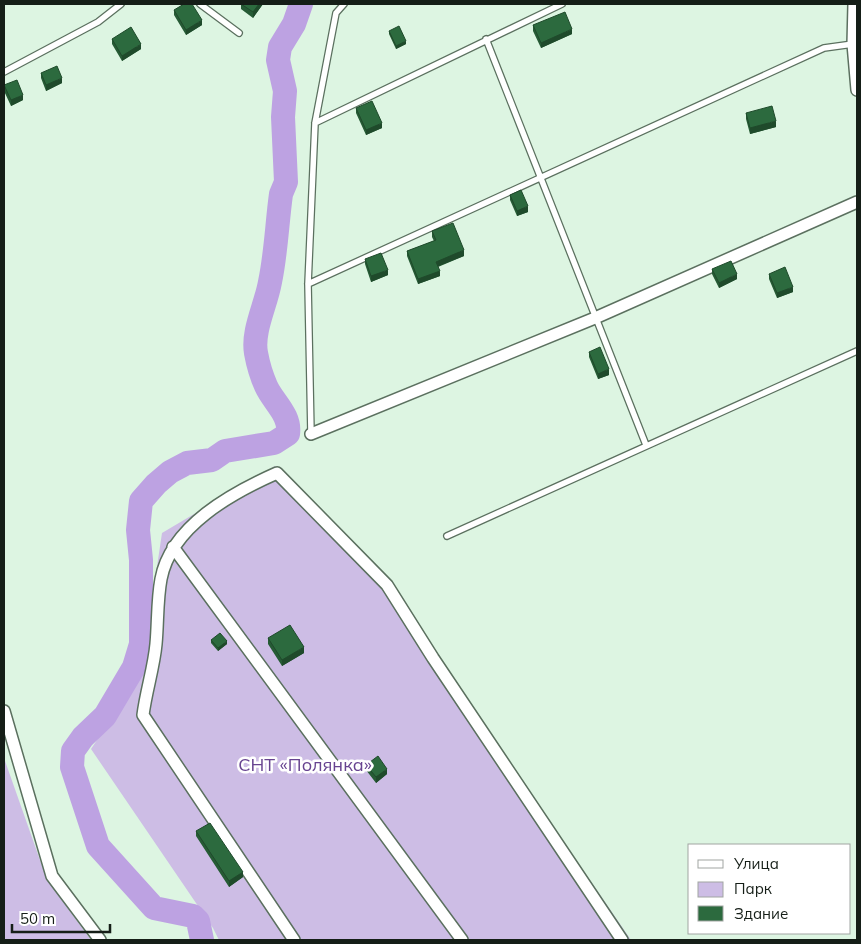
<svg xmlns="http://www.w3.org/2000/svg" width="861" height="944" viewBox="0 0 861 944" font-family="Mulish,sans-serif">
<rect width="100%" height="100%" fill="#ddf5e2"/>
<path fill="#cdbde5" d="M 275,466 L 380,582 L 419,631 L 631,940 L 219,940 L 213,928 L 91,749 L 141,674 L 162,533 Z
M 4,758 L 47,880 L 91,940 L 4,940 Z"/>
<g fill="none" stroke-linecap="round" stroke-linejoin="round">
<path stroke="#bda2e2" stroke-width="24" d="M 202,940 L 198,921 L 193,916 L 154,908 L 98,846 L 72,767 L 73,751 L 83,737 L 105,716 L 134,667 L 141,644 L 141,560 L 138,530 L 141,501 L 156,484 L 170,472 L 187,463 L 212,460 L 225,451 L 274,443 L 288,434 C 291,415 273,402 266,386 C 262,377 258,364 256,353 C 252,331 266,305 270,282 C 276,254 277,223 281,194 L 286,182 L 283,117 L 285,91 L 278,60 L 280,47 L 294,24 L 301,4"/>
<defs>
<path id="service" d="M 200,4 L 239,33
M 486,39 L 646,445
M 4,72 L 98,22 L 121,4
M 315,123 L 562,4
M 308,284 L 824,48 L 853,44
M 311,434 L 308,284 L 315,123 L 336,13 L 344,4
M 447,536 L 857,351"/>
<path id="minor" d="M 854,4 L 853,44 L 857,90
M 311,434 L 595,318 L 857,202
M 173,547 L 462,940
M 4,711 L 52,876 L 100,940
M 294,940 L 143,715 C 146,691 154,667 156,644 C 158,623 157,600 161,579 C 171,526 232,493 277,473 L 387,585 L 433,658 L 622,940"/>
</defs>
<use href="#service" stroke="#5b705f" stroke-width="8"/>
<use href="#minor" stroke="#5b705f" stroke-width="14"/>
<use href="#service" stroke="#fff" stroke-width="5.5"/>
<use href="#minor" stroke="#fff" stroke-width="11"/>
</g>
<path fill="#265b35" d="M 241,4 L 263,4 L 253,18 L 241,9 Z
M 174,10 L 202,25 L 186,35 L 174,15 Z
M 533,25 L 572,34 L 541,48 L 533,31 Z
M 389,31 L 406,44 L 396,49 L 389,34 Z
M 112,39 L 141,49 L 122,61 L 112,44 Z
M 41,73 L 62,83 L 46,91 L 41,78 Z
M 4,85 L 23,100 L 11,106 L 4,91 Z
M 356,108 L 382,128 L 366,135 L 356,113 Z
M 746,113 L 776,127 L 750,134 L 746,119 Z
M 510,195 L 528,212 L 517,216 L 510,200 Z
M 432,231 L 464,256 L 438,267 L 440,276 L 418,284 L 407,256 L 407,251 L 434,241 L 432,237 Z
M 365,259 L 388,275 L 371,282 L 365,264 Z
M 712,269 L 737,279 L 719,288 L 712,274 Z
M 769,274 L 793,292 L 777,298 L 769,279 Z
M 589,352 L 609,375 L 598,379 L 589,357 Z
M 268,638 L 304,653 L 282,666 L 268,644 Z
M 211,640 L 227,644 L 218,651 L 211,643 Z
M 366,765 L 387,774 L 376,783 L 366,770 Z
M 196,831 L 243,877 L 229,887 L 196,836 Z"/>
<path fill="#1f4a2b" d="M 259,4 L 263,4 L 253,18 L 253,12 Z
M 202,20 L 202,25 L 186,35 L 186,30 Z
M 572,29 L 572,34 L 541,48 L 541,43 Z
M 406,41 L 406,44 L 396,49 L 396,46 Z
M 141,44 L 141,49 L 122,61 L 122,56 Z
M 62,78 L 62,83 L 46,91 L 46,85 Z
M 23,95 L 23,100 L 11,106 L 11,100 Z
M 776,121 L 776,127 L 750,134 L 750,128 Z
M 382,123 L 382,128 L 366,135 L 366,130 Z
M 528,206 L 528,212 L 517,216 L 517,211 Z
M 464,250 L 464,256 L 436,267 L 436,262 Z
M 388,270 L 388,275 L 371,282 L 371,276 Z
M 440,271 L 440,276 L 418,284 L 418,279 Z
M 737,274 L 737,279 L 719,288 L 719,283 Z
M 793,287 L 793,292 L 777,298 L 777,293 Z
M 609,369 L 609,375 L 598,379 L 598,374 Z
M 227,641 L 227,644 L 218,651 L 218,648 Z
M 304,647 L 304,653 L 282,666 L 282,660 Z
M 387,769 L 387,774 L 376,783 L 376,777 Z
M 243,872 L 243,877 L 229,887 L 229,881 Z"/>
<path fill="#2c6a3e" stroke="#1f4a2b" d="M 184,4 L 192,4 L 202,20 L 186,30 L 174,10 Z
M 241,4 L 259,4 L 253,12 Z
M 565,12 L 572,29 L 541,43 L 533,25 Z
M 399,26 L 406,41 L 396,46 L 389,31 Z
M 131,27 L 141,44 L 122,56 L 112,39 Z
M 57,66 L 62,78 L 46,85 L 41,73 Z
M 17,80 L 23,95 L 11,100 L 4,85 Z
M 372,101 L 382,123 L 366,130 L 356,108 Z
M 772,106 L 776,121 L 750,128 L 746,113 Z
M 521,190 L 528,206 L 517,211 L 510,195 Z
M 453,223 L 464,250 L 436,262 L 440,271 L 418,279 L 407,251 L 436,240 L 432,231 Z
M 381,253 L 388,270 L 371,276 L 365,259 Z
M 731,261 L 737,274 L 719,283 L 712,269 Z
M 785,267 L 793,287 L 777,293 L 769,274 Z
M 600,347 L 609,369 L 598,374 L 589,352 Z
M 290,625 L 304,647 L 282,660 L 268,638 Z
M 220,633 L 227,641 L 218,648 L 211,640 Z
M 378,756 L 387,769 L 376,777 L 366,765 Z
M 210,823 L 243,872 L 229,881 L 196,831 Z"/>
<g text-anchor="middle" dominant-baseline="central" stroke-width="5" stroke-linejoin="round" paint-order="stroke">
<g font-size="18" fill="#674390" stroke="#fff">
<text x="305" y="764">СНТ «Полянка»</text>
</g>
</g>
<rect width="861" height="944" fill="none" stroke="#151e17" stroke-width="10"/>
<rect x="688" y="844" width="162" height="90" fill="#ffffff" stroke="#a1a5a2"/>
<rect x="698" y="860" width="25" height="8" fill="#ffffff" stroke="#a1a5a2"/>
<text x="734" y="869" font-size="15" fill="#151e17">Улица</text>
<rect x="698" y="882" width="25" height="15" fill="#cdbde5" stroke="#a1a5a2"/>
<text x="734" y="894" font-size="15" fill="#151e17">Парк</text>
<rect x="698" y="906" width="25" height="15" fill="#2c6a3e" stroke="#a1a5a2"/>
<text x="734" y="919" font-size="15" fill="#151e17">Здание</text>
<path d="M12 924v8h98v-8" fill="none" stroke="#151e17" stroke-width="2.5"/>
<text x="20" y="924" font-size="15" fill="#151e17" stroke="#ffffff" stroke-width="4" paint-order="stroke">50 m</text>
</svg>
